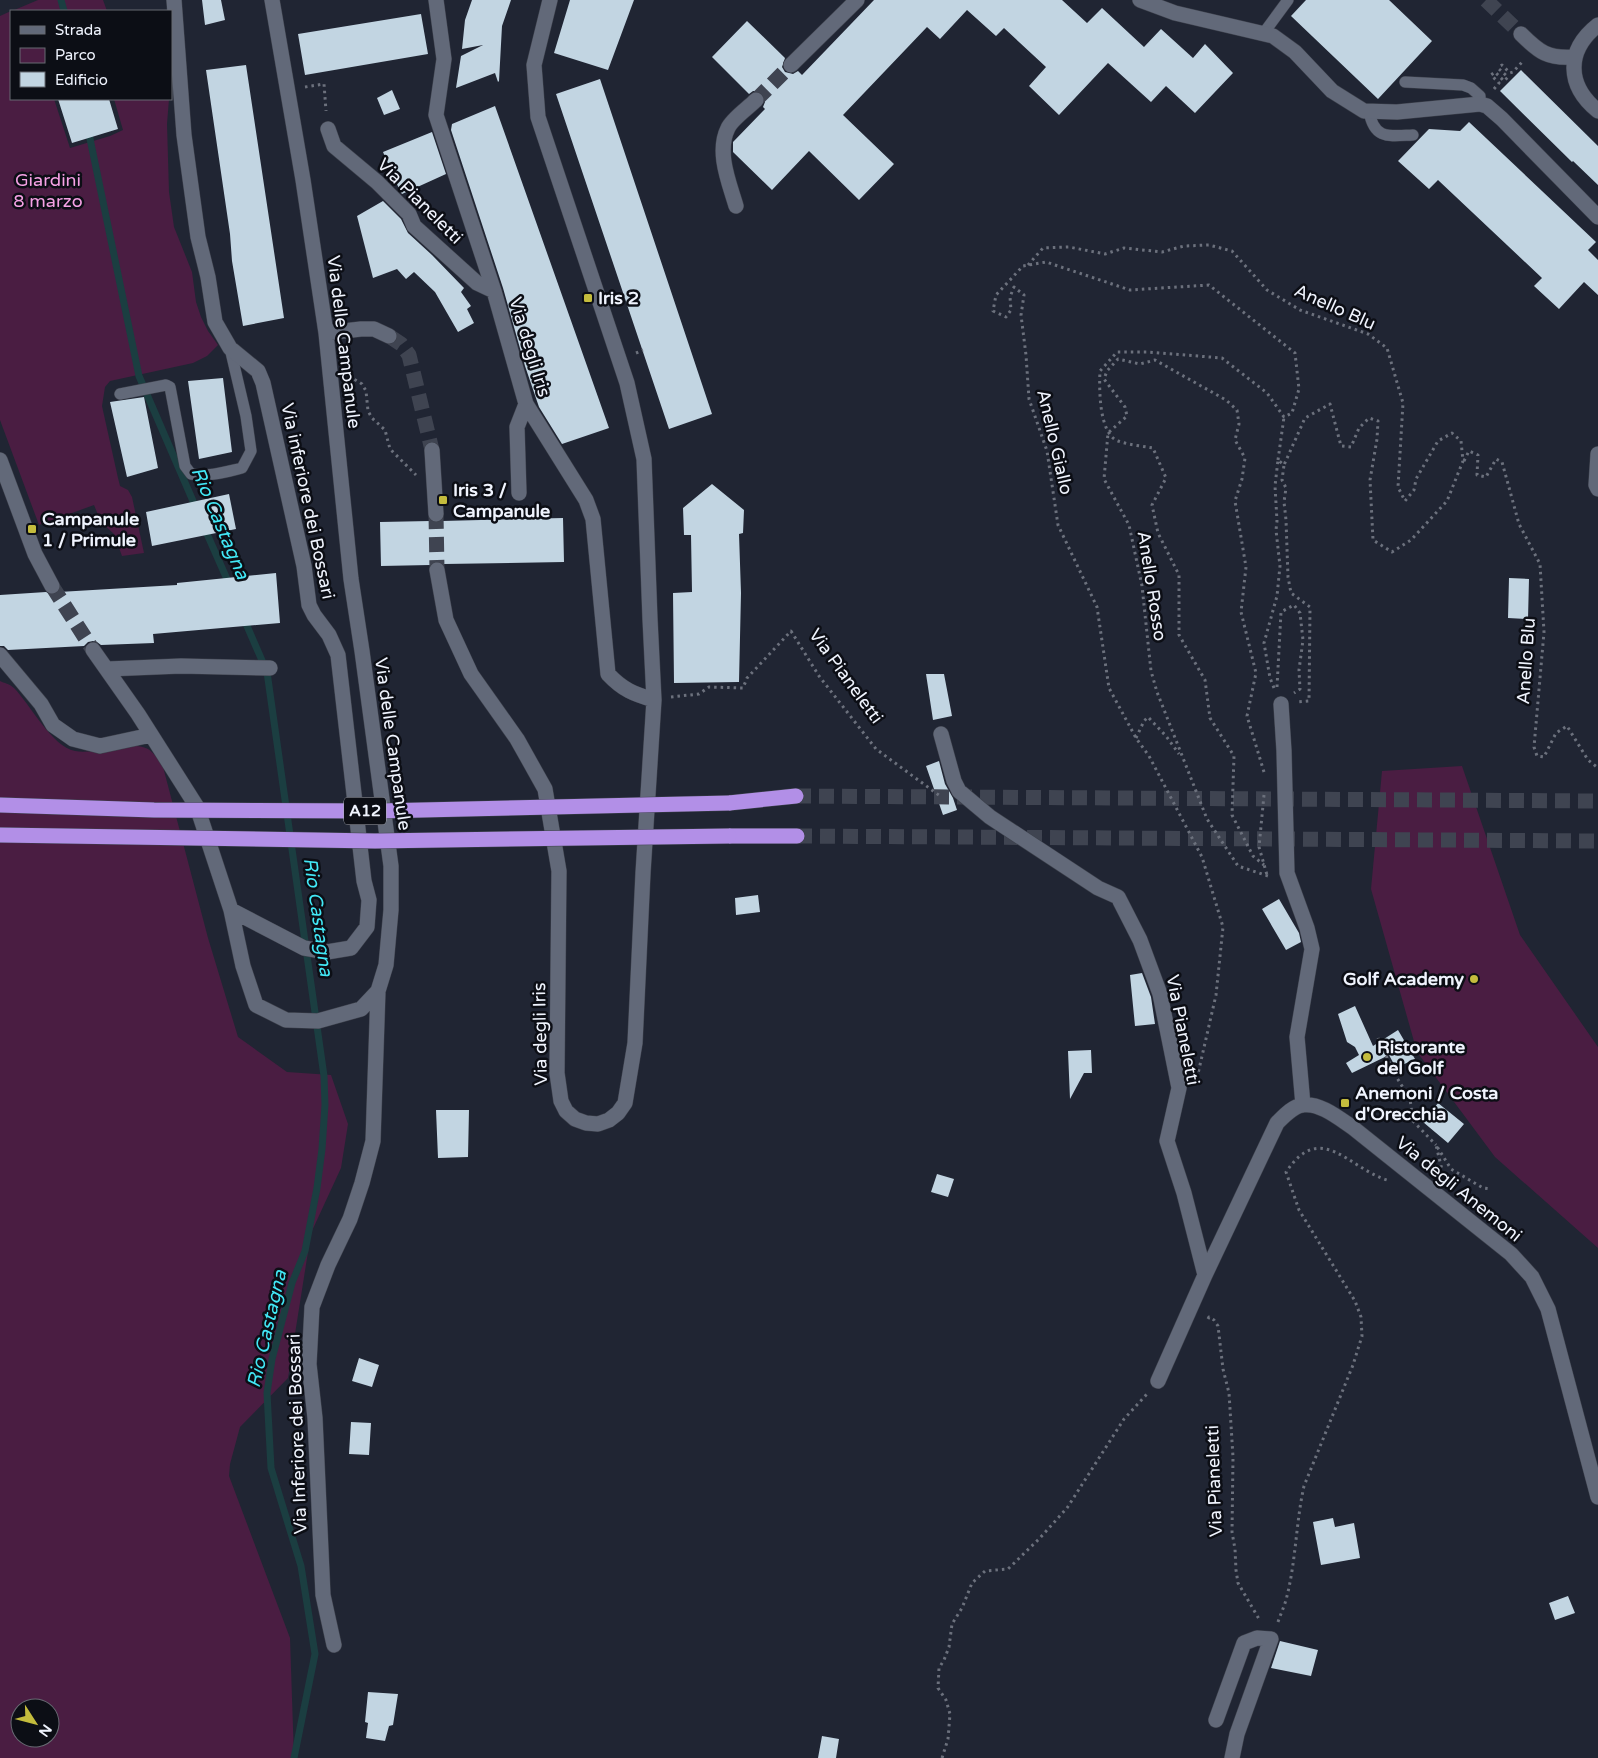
<svg xmlns="http://www.w3.org/2000/svg" width="1598" height="1758" viewBox="0 0 1598 1758" font-family="'Varela Round',sans-serif">
<rect width="100%" height="100%" fill="#202533"/>
<path fill="#4a1d42" fill-rule="evenodd" d="M 38,0 L 103,0 L 107,11 L 12,11 Z
M 11,11 L 11,99 L 54,99 L 70,148 L 110,136 L 123,130 L 114,99 L 169,99 L 167,124 L 169,192 L 174,227 L 192,272 L 196,302 L 201,317 L 208,331 L 218,345 L 207,356 L 193,363 L 110,381 L 105,387 L 102,406 L 118,478 L 120,486 L 128,490 L 132,497 L 144,553 L 122,556 L 114,534 L 101,522 L 94,505 L 39,525 L 0,420 L 0,16 Z
M 0,681 C 4,683 10,684 14,688 C 30,704 52,747 75,751 C 97,755 129,739 148,749 C 153,752 158,759 162,763 L 208,938 L 238,1037 L 287,1072 L 331,1075 L 348,1124 L 341,1168 L 311,1233 L 288,1378 L 240,1427 L 230,1464 L 229,1476 L 290,1638 L 294,1758 L 0,1758 ZM 20,1708 L 50,1708 L 50,1738 L 20,1738 Z
M 1462,766 L 1520,935 L 1598,1047 L 1598,1248 L 1495,1157 L 1417,1052 L 1371,889 L 1382,771 Z"/>
<g fill="none" stroke-linecap="round" stroke-linejoin="round">
<path stroke="#1b3e41" stroke-width="7" d="M 61,0 L 64,11
M 88,129 L 139,376 L 196,508
M 204,527 L 230,586
M 244,619 L 267,672 L 324,1076 L 325,1105 L 322,1149 L 317,1188 L 305,1251 L 292,1283 L 272,1359 L 267,1393 L 271,1468 L 301,1566 L 315,1654 L 294,1758"/>
</g>
<path fill="#c2d5e2" d="M 202,0 L 221,0 L 225,20 L 205,25 Z
M 472,0 L 511,0 L 502,26 L 499,81 L 498,82 L 495,73 L 456,88 L 461,56 L 483,45 L 462,49 L 465,20 Z
M 570,0 L 634,0 L 608,70 L 554,53 Z
M 874,0 L 1062,0 L 1087,23 L 1102,8 L 1144,47 L 1161,29 L 1193,58 L 1205,44 L 1233,73 L 1195,113 L 1166,86 L 1151,102 L 1108,63 L 1059,115 L 1029,86 L 1046,67 L 1004,28 L 996,36 L 967,10 L 940,39 L 927,27 L 843,115 L 894,164 L 859,200 L 809,151 L 772,190 L 733,152 L 733,142 L 765,109 L 763,107 L 765,102 L 765,97 L 762,93 L 758,91 L 753,91 L 749,94 L 712,57 L 747,21 L 785,58 L 782,67 L 785,72 L 793,74 L 798,71 L 802,75 Z
M 1306,0 L 1389,0 L 1432,41 L 1378,99 L 1291,16 Z
M 421,14 L 428,54 L 305,75 L 298,34 Z
M 246,65 L 284,318 L 243,326 L 232,261 L 230,234 L 206,70 Z
M 1521,70 L 1598,146 L 1598,185 L 1573,161 L 1572,162 L 1500,91 Z
M 600,79 L 712,414 L 669,429 L 556,94 Z
M 392,90 L 400,109 L 384,115 L 377,98 Z
M 58,99 L 109,99 L 118,129 L 72,143 Z
M 495,106 L 609,428 L 562,444 L 539,407 L 525,366 L 503,288 L 451,130 L 452,124 Z
M 1469,122 L 1596,242 L 1588,250 L 1598,260 L 1598,295 L 1584,282 L 1559,309 L 1534,286 L 1542,278 L 1438,180 L 1429,189 L 1398,161 L 1429,129 L 1460,131 Z
M 432,132 L 446,174 L 402,194 L 400,191 L 383,152 Z
M 383,201 L 401,219 L 408,233 L 432,255 L 464,288 L 461,292 L 471,306 L 467,309 L 474,323 L 458,332 L 435,292 L 414,272 L 406,279 L 397,269 L 373,278 L 357,216 Z
M 223,378 L 232,452 L 199,459 L 188,381 Z
M 144,397 L 158,468 L 127,477 L 110,402 Z
M 712,484 L 744,510 L 743,533 L 739,534 L 741,593 L 739,682 L 674,683 L 673,593 L 692,592 L 691,535 L 684,535 L 683,508 Z
M 229,494 L 236,529 L 152,546 L 146,512 Z
M 563,518 L 564,562 L 444,564 L 441,561 L 436,561 L 430,565 L 381,566 L 380,522 L 430,521 L 436,523 L 442,521 Z
M 276,573 L 280,623 L 153,634 L 154,643 L 101,645 L 97,642 L 93,641 L 88,642 L 84,646 L 8,650 L 4,646 L 0,646 L 0,595 L 46,592 L 52,595 L 59,592 L 177,585 L 177,583 Z
M 1509,578 L 1529,579 L 1528,619 L 1508,618 Z
M 926,674 L 944,674 L 952,716 L 933,720 Z
M 939,761 L 945,784 L 953,798 L 957,810 L 943,815 L 926,766 Z
M 758,895 L 760,912 L 736,915 L 735,898 Z
M 1279,899 L 1299,933 L 1301,942 L 1286,950 L 1262,909 Z
M 1142,973 L 1151,997 L 1155,1024 L 1135,1026 L 1130,975 Z
M 1355,1006 L 1373,1046 L 1398,1030 L 1415,1059 L 1396,1068 L 1389,1055 L 1352,1073 L 1346,1063 L 1359,1055 L 1355,1047 L 1347,1042 L 1338,1014 Z
M 1091,1050 L 1092,1073 L 1084,1073 L 1070,1099 L 1068,1051 Z
M 1438,1103 L 1464,1124 L 1448,1143 L 1423,1122 Z
M 436,1110 L 469,1110 L 468,1157 L 438,1158 Z
M 937,1174 L 954,1179 L 948,1197 L 931,1192 Z
M 359,1358 L 379,1365 L 372,1387 L 352,1381 Z
M 351,1422 L 371,1423 L 369,1455 L 349,1454 Z
M 1333,1518 L 1335,1527 L 1354,1523 L 1360,1558 L 1321,1565 L 1313,1522 Z
M 1568,1596 L 1575,1613 L 1555,1620 L 1549,1603 Z
M 1280,1641 L 1318,1650 L 1311,1676 L 1271,1668 Z
M 368,1692 L 398,1694 L 393,1725 L 389,1726 L 385,1741 L 366,1738 L 368,1723 L 365,1722 Z
M 822,1736 L 839,1739 L 836,1758 L 818,1758 Z"/>
<g fill="none" stroke-linecap="round" stroke-linejoin="round">
<path stroke="#3f4451" stroke-width="15" stroke-dasharray="15 8" stroke-linecap="butt" d="M 1486,0 L 1521,34
M 756,100 L 791,65
M 389,336 L 401,344 L 409,355 L 432,450
M 436,514 L 437,570
M 52,586 L 93,650"/>
<path stroke="#3f4451" stroke-width="15" stroke-dasharray="15 8" stroke-linecap="butt" d="M 796,796 L 1598,801
M 797,836 L 1598,841"/>
<defs>
<path id="lane" d="M 1263,34 L 1288,0
M 1405,82 L 1463,85 L 1471,88 L 1480,96 L 1480,104
M 1369,111 C 1374,140 1389,136 1413,135
M 120,394 L 166,385 L 170,387 L 185,466 L 191,474 C 209,477 225,472 242,468 L 251,451 L 246,416 L 230,348"/>
<path id="street" d="M 174,0 L 184,135 L 198,237 L 208,277 L 215,322 L 230,348 L 258,371 L 263,383 L 304,566 L 309,605 L 314,615 L 329,635 L 338,655 L 364,881 L 369,900 L 367,927 L 351,948 L 327,952 L 304,948 L 231,910
M 436,0 L 444,59 L 436,115 L 494,291 L 526,404 L 586,500 L 593,519 L 608,674 C 623,690 634,694 654,700
M 1140,0 L 1175,13 L 1273,36 L 1295,52 L 1332,91 L 1364,111 L 1397,112 L 1480,104 L 1487,106 L 1502,119 L 1598,217
M 1598,25 C 1565,51 1567,86 1598,111
M 1521,34 C 1539,52 1548,59 1574,57
M 791,65 L 857,0
M 328,129 L 334,146 L 377,182 L 409,214 L 414,226 L 477,283 L 494,291
M 736,206 C 729,182 716,152 728,128 C 732,119 748,108 756,100
M 326,333 L 361,329 L 374,329 L 389,336
M 432,450 L 436,514
M 1598,454 L 1596,485 L 1598,489
M 0,460 L 35,554 L 52,586
M 519,493 L 517,427 L 526,404
M 437,570 L 446,620 L 471,674 L 517,739 L 545,789 L 559,871 L 557,1073 L 561,1101 L 566,1111 L 575,1119 L 586,1123 L 598,1124 L 609,1120 L 618,1113 L 625,1103 L 635,1043 L 643,873 L 654,700 L 650,619 L 644,459 L 627,383 L 538,117 L 534,65 L 550,0
M 93,650 L 138,714 L 197,807 L 231,910 L 243,966 L 256,1005 L 286,1020 L 318,1021 L 361,1009 L 378,991 L 386,965 L 391,910 L 391,866 L 362,651 L 351,579 L 326,333 L 303,180 L 272,0
M 0,655 L 41,704 L 53,725 L 73,739 L 100,746 L 151,735
M 107,669 L 181,666 L 270,668
M 1281,704 L 1284,751 L 1287,873 L 1307,928 L 1312,949 L 1297,1037 L 1303,1105
M 941,734 L 954,781 L 959,791 L 990,817 L 1098,888 L 1118,897 L 1140,940 L 1160,994 L 1179,1088 L 1167,1141 L 1184,1193 L 1205,1275
M 1158,1381 L 1205,1275 L 1277,1123 C 1284,1116 1293,1106 1303,1105 C 1319,1102 1340,1119 1352,1127 L 1511,1254 L 1532,1277 L 1548,1309 L 1598,1497
M 334,1645 L 323,1595 L 315,1418 L 309,1364 L 312,1307 L 328,1265 L 350,1219 L 362,1183 L 373,1141 L 378,991
M 1216,1720 L 1244,1643 L 1257,1638 L 1271,1639 L 1237,1734 L 1232,1758"/>
<path id="highway" d="M 729,803 L 796,796
M 729,836 L 797,836"/>
</defs>
<use href="#lane" stroke="#3d414c" stroke-width="12"/>
<use href="#street" stroke="#3d414c" stroke-width="16"/>
<use href="#highway" stroke="#3d414c" stroke-width="16"/>
<path stroke="#6c717d" stroke-width="3" stroke-dasharray="2.5 4" stroke-linecap="butt" d="M 305,87 L 324,84 L 326,111
M 1494,89 L 1499,83 L 1491,75 L 1495,72 L 1504,81 L 1508,77 L 1499,69 L 1500,66 L 1502,65 L 1510,73 L 1513,72 L 1523,61
M 1028,265 L 1043,248 L 1069,247 L 1105,254 L 1124,248 L 1162,252 L 1184,246 L 1209,245 L 1232,251 L 1267,290 L 1300,310 L 1368,334 L 1387,348 L 1403,403 L 1398,487 L 1405,501 L 1414,490 L 1416,479 L 1438,441 L 1452,433 L 1461,441 L 1463,461 L 1447,501 L 1411,540 L 1392,552 L 1373,540 L 1370,480 L 1377,439 L 1378,421 L 1369,418 L 1359,428 L 1351,447 L 1341,446 L 1330,404 L 1305,418 L 1284,465
M 636,353 L 643,350
M 349,376 L 362,384 L 366,391 L 368,411 L 372,418 L 385,430 L 390,449 L 416,475
M 1278,460 L 1284,417
M 1464,461 L 1469,451 L 1478,455 L 1477,475 L 1486,477 L 1496,459 L 1502,462 L 1519,524 L 1540,564 L 1544,632 L 1534,747 L 1537,756 L 1544,757 L 1556,733 L 1567,726 L 1588,760 L 1598,768
M 1277,687 L 1281,612 L 1294,605 L 1300,613 L 1303,640 L 1299,670 L 1300,689 L 1294,693
M 1274,688 L 1270,678 L 1264,643 L 1277,596 L 1280,566 L 1276,530 L 1277,521 L 1275,486 L 1278,460 L 1284,465 L 1282,480 L 1286,488 L 1284,502 L 1286,520 L 1288,577 L 1291,593 L 1310,607 L 1309,701 L 1297,702
M 671,697 L 699,694 L 709,687 L 743,688 L 747,678 L 791,631 L 819,676 L 876,749 L 940,796
M 1136,738 L 1144,721 L 1148,717 L 1166,736 L 1179,754
M 1264,772 L 1247,716 L 1256,673 L 1241,612 L 1246,567 L 1235,501 L 1242,479 L 1245,458 L 1235,440 L 1239,424 L 1237,410 L 1226,400 L 1155,360 L 1140,364 L 1118,359 L 1107,371 L 1104,379 L 1125,407 L 1127,416 L 1108,433 L 1104,479 L 1129,525 L 1142,586 L 1151,671 L 1157,692 L 1207,819 L 1238,866 L 1268,876
M 1264,795 L 1259,847 L 1267,875
M 1378,1038 L 1394,1073 L 1410,1099 L 1413,1121 L 1436,1145
M 1197,1078 L 1216,995 L 1223,927 L 1202,857 L 1149,756 L 1136,738 L 1109,688 L 1097,607 L 1058,525 L 1047,451 L 1029,399 L 1026,355 L 1021,315 L 1024,295 L 1014,287 L 1010,297 L 1011,310 L 1006,317 L 993,311 L 996,295 L 1023,266 L 1046,262 L 1130,290 L 1209,285 L 1295,353 L 1299,389 L 1292,413 L 1284,417 L 1267,393 L 1222,358 L 1148,352 L 1117,352 L 1100,371 C 1099,389 1099,434 1118,441 C 1129,445 1142,446 1153,448 L 1166,478 L 1152,505 L 1158,533 L 1179,575 L 1179,635 L 1205,680 L 1210,718 L 1234,756 L 1232,815 L 1253,856 L 1264,865
M 1443,1174 L 1436,1145 L 1451,1169 L 1483,1188 L 1491,1189
M 1208,1319 L 1209,1317 L 1214,1320 L 1218,1326 L 1223,1369 L 1229,1393 L 1233,1457 L 1232,1532 L 1235,1549 L 1236,1570 L 1238,1583 L 1259,1619
M 1278,1622 C 1281,1613 1285,1605 1287,1596 C 1296,1560 1296,1522 1304,1486 L 1353,1365 L 1362,1336 L 1361,1317 L 1355,1301 L 1299,1210 L 1286,1172 C 1321,1120 1348,1168 1387,1180
M 942,1758 L 948,1739 L 950,1714 L 946,1700 L 938,1688 L 939,1668 L 944,1660 L 949,1647 L 952,1624 L 962,1608 L 972,1583 L 985,1571 L 1008,1569 L 1039,1539 L 1067,1508 L 1124,1419 L 1147,1394"/>
<use href="#lane" stroke="#626979" stroke-width="11"/>
<use href="#street" stroke="#626979" stroke-width="15"/>
<use href="#highway" stroke="#b28fe7" stroke-width="15"/>
<defs>
<path id="highway-bridge" d="M 0,805 L 154,810 L 378,811 L 729,803
M 0,835 L 375,841 L 729,836"/>
</defs>
<use href="#highway-bridge" stroke="#3d414c" stroke-width="16" stroke-linecap="butt"/>
<use href="#highway-bridge" stroke="#b28fe7" stroke-width="15"/>
</g>
<g fill="#c4bc3d" stroke="#0c0e15" stroke-width="2">
<rect x="583" y="293" width="10" height="10" rx="2.5"/>
<rect x="438" y="495" width="10" height="10" rx="2.5"/>
<rect x="27" y="524" width="10" height="10" rx="2.5"/>
<circle cx="1474" cy="979" r="5"/>
<circle cx="1367" cy="1057" r="5"/>
<rect x="1340" y="1098" width="10" height="10" rx="2.5"/>
</g>
<g text-anchor="middle" dominant-baseline="central" stroke-width="5" stroke-linejoin="round" paint-order="stroke">
<rect fill="#0c0e15" stroke="#acafb8" stroke-width="1" x="344" y="797.5" width="42" height="27" rx="4"/>
<g font-size="16" font-weight="bold" fill="#f0f4fe">
<text x="365" y="811">A12</text>
</g>
<g font-size="18" fill="#f6a1e5" stroke="#0c0e15">
<text x="48" y="180">Giardini<tspan x="48" dy="21">8 marzo</tspan></text>
</g>
<g font-size="18" fill="#f0f4fe" stroke="#0c0e15">
<text transform="translate(420 201) rotate(45)">Via Pianeletti</text>
<text transform="translate(1335 307) rotate(24)">Anello Blu</text>
<text transform="translate(344 342) rotate(83)">Via delle Campanule</text>
<text transform="translate(530 347) rotate(73)">Via degli Iris</text>
<text transform="translate(1055 442) rotate(77)">Anello Giallo</text>
<text transform="translate(308 501) rotate(78)">Via inferiore dei Bossari</text>
<text transform="translate(1152 586) rotate(81)">Anello Rosso</text>
<text transform="translate(1526 661) rotate(-86)">Anello Blu</text>
<text transform="translate(846 676) rotate(54)">Via Pianeletti</text>
<text transform="translate(393 744) rotate(82)">Via delle Campanule</text>
<text transform="translate(1183 1030) rotate(79)">Via Pianeletti</text>
<text transform="translate(540 1034) rotate(-91)">Via degli Iris</text>
<text transform="translate(1459 1189) rotate(39)">Via degli Anemoni</text>
<text transform="translate(297 1434) rotate(-92)">Via Inferiore dei Bossari</text>
<text transform="translate(1214 1481) rotate(-92)">Via Pianeletti</text>
</g>
<g font-size="18" font-weight="bold" fill="#f0f4fe" stroke="#0c0e15" text-anchor="start">
<text x="598" y="298">Iris 2</text>
<text x="453" y="490">Iris 3 /<tspan x="453" dy="21">Campanule</tspan></text>
<text x="42" y="519">Campanule<tspan x="42" dy="21">1 / Primule</tspan></text>
<text x="1464" y="979" text-anchor="end">Golf Academy</text>
<text x="1377" y="1047">Ristorante<tspan x="1377" dy="21">del Golf</tspan></text>
<text x="1355" y="1093">Anemoni / Costa<tspan x="1355" dy="21">d'Orecchia</tspan></text>
</g>
<g font-size="19" font-style="italic" fill="#42e8f6" stroke="#0c0e15">
<text transform="translate(220 523) rotate(67)">Rio Castagna</text>
<text transform="translate(318 917) rotate(82)">Rio Castagna</text>
<text transform="translate(267 1329) rotate(-77)">Rio Castagna</text>
</g>
</g>
<rect x="10" y="10" width="162" height="90" fill="#0c0e15" stroke="#676a72"/>
<rect x="20" y="26" width="25" height="8" fill="#626979" stroke="#676a72"/>
<text x="55" y="35" font-size="15" fill="#f0f4fe">Strada</text>
<rect x="20" y="48" width="25" height="15" fill="#4a1d42" stroke="#676a72"/>
<text x="55" y="60" font-size="15" fill="#f0f4fe">Parco</text>
<rect x="20" y="72" width="25" height="15" fill="#c2d5e2" stroke="#676a72"/>
<text x="55" y="85" font-size="15" fill="#f0f4fe">Edificio</text>
<g transform="translate(35 1723) rotate(126)"><circle r="24" fill="#0c0e15" stroke="#676a72"/>
<path d="M0-4L9 19L0 12L-9 19Z" fill="#c4bc3d"/>
<text y="-8" font-size="14" font-weight="bold" text-anchor="middle" fill="#f0f4fe">N</text>
</g>
</svg>
